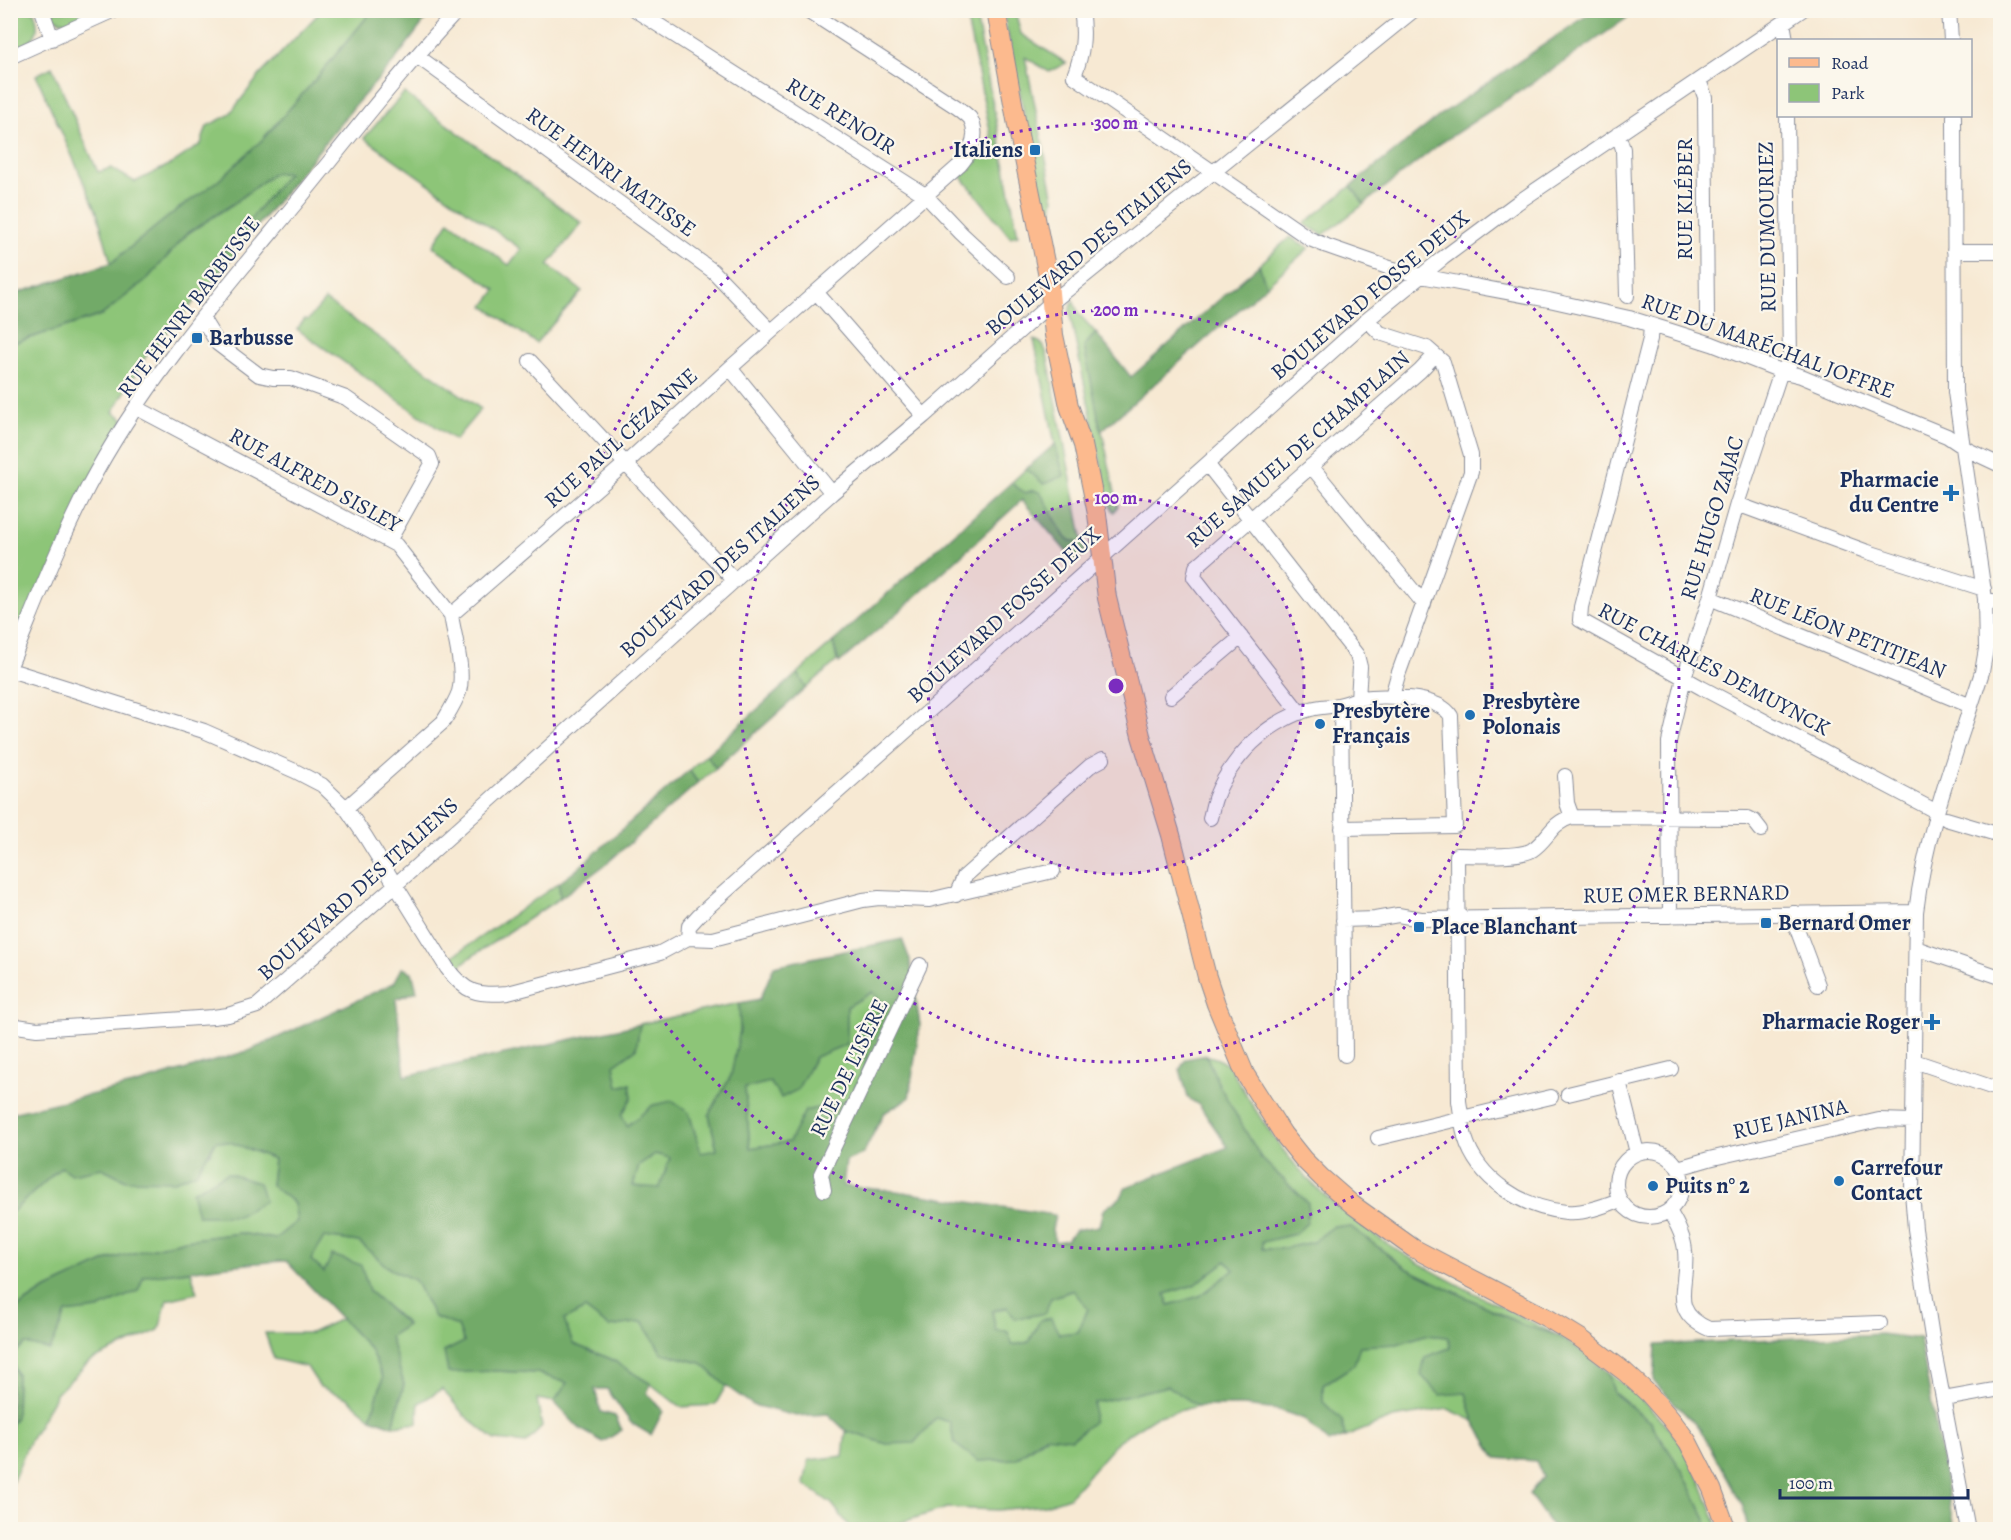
<svg xmlns="http://www.w3.org/2000/svg" width="2011" height="1540" viewBox="0 0 2011 1540" font-family="Alegreya,serif">
<rect width="100%" height="100%" fill="#fbf7ec"/>
<filter id="ink" filterUnits="userSpaceOnUse"><feTurbulence type="fractalNoise" baseFrequency=".0167" numOctaves="2"/><feDisplacementMap in="SourceGraphic" scale="12" xChannelSelector="R" yChannelSelector="G"/><feConvolveMatrix kernelMatrix="1 2 1 2 8 2 1 2 1" color-interpolation-filters="sRGB"/></filter>
<filter id="wash" filterUnits="userSpaceOnUse"><feTurbulence type="fractalNoise" baseFrequency=".008" numOctaves="4" result="noise"/><feDisplacementMap in="SourceGraphic" scale="24" xChannelSelector="R" yChannelSelector="G"/><feGaussianBlur stdDeviation="1.35" result="paint"/><feColorMatrix in="noise" values="0 0 0 0 0 0 0 0 0 0 0 0 0 0 0 0 0 1.4 0 .05"/><feComposite in="paint" operator="in"/></filter>
<g filter="url(#wash)">
<rect width="100%" height="100%" fill="#f7e9d3"/>
<path fill="#8dc578" stroke="#547a6b" stroke-width="1.5" d="M 10,11 L 34,11 C 43,36 33,41 10,51 Z
M 48,11 L 98,11 C 81,19 61,31 48,11 Z
M 321,11 L 372,11 L 315,80 L 261,141 L 218,181 L 174,212 L 111,263 L 97,212 L 36,75 L 52,67 L 98,172 L 111,168 L 135,182 L 171,164 L 201,144 L 207,126 L 229,115 L 260,75 Z
M 965,11 L 975,11 L 1018,235 L 1010,237 L 961,176 L 993,145 Z
M 1003,11 L 1015,11 L 1021,34 L 1066,63 L 1049,72 L 1025,57 L 1054,199 L 1048,231 Z
M 404,93 L 582,223 L 548,265 L 582,291 L 536,343 L 484,306 L 496,290 L 433,246 L 449,221 L 509,265 L 521,249 L 364,138 Z
M 274,173 L 289,173 L 208,270 L 217,276 L 146,356 L 113,412 L 124,419 L 11,653 L 11,344 L 102,315 L 148,278 L 188,233 L 233,204 Z
M 1351,186 L 1364,204 L 1323,235 L 1304,224 Z
M 1290,237 L 1309,248 L 1266,286 L 1259,265 Z
M 325,300 L 481,409 L 455,440 L 297,329 L 305,319 L 308,320 Z
M 1073,300 L 1079,314 L 1096,333 L 1084,346 L 1118,507 L 1114,512 L 1110,506 L 1071,320 L 1070,309 Z
M 1034,340 C 1042,342 1044,346 1047,354 L 1085,553 L 1081,556 L 1077,541 L 1071,541 L 1065,537 L 1034,490 L 1025,493 L 1011,483 L 1026,469 L 1044,484 L 1064,475 L 1055,444 Z
M 833,642 L 837,661 L 806,688 L 798,673 Z
M 706,755 L 716,768 L 698,783 L 689,770 Z
M 559,883 L 560,898 L 468,959 L 459,967 L 453,956 Z
M 871,991 L 883,1004 L 857,1044 L 867,1059 L 850,1100 L 805,1112 L 789,1142 L 750,1148 L 745,1088 L 770,1082 L 797,1090 L 815,1057 L 847,1044 L 847,1007 Z
M 739,1003 L 741,1030 L 731,1076 L 709,1114 L 717,1150 L 701,1154 L 689,1113 L 653,1105 L 627,1127 L 622,1115 L 632,1096 L 629,1084 L 618,1087 L 614,1065 L 636,1049 L 640,1024 Z
M 1206,1055 L 1218,1059 L 1229,1066 C 1255,1110 1282,1156 1320,1191 C 1387,1255 1476,1293 1557,1335 L 1523,1325 L 1406,1268 L 1351,1227 L 1334,1226 L 1313,1242 L 1280,1249 L 1262,1249 L 1261,1242 L 1295,1234 L 1308,1203 L 1261,1158 L 1219,1085 Z
M 216,1141 L 230,1142 L 274,1159 L 271,1185 L 294,1203 L 297,1221 L 275,1239 L 240,1233 L 186,1240 L 110,1259 L 43,1291 L 11,1312 L 11,1213 L 61,1167 L 71,1174 L 102,1168 L 126,1180 L 210,1154 Z
M 655,1154 L 671,1158 L 659,1189 L 633,1186 L 639,1165 Z
M 324,1237 L 359,1242 L 390,1269 L 415,1280 L 434,1317 L 458,1326 L 464,1342 L 444,1352 L 496,1371 L 538,1373 L 568,1383 L 554,1402 L 537,1399 L 542,1427 L 526,1443 L 495,1440 L 464,1415 L 442,1389 L 419,1403 L 417,1423 L 393,1426 L 404,1384 L 389,1336 L 407,1324 L 369,1291 L 361,1265 L 324,1272 L 310,1260 Z
M 1226,1261 L 1234,1270 L 1200,1296 L 1169,1305 L 1164,1294 L 1194,1285 Z
M 191,1271 L 197,1293 L 167,1300 L 159,1330 L 90,1361 L 57,1393 L 28,1444 L 11,1486 L 11,1424 L 16,1417 L 17,1375 L 11,1356 L 66,1312 L 98,1309 L 137,1291 L 144,1276 Z
M 1074,1290 L 1088,1309 L 1078,1332 L 1059,1335 L 1041,1320 L 1029,1342 L 1012,1345 L 996,1331 L 992,1311 L 1051,1298 Z
M 585,1309 L 609,1327 L 642,1322 L 662,1353 L 701,1363 L 726,1386 L 715,1405 L 680,1407 L 651,1384 L 611,1359 L 573,1344 L 563,1320 Z
M 341,1319 L 370,1349 L 383,1378 L 371,1418 L 347,1398 L 320,1387 L 307,1367 L 274,1359 L 265,1333 L 311,1333 Z
M 1425,1335 L 1448,1337 L 1450,1348 L 1425,1357 L 1466,1393 L 1474,1421 L 1448,1409 L 1393,1418 L 1345,1437 L 1342,1420 L 1323,1402 L 1323,1385 L 1354,1365 L 1360,1345 L 1397,1344 Z
M 1608,1372 C 1643,1399 1675,1428 1695,1468 C 1704,1488 1711,1509 1719,1529 L 1708,1529 L 1707,1522 L 1683,1472 L 1650,1422 L 1614,1393 Z
M 1168,1386 L 1198,1406 L 1155,1417 L 1119,1440 L 1069,1497 L 1045,1505 L 998,1510 L 947,1508 L 899,1523 L 850,1527 L 832,1504 L 804,1484 L 809,1460 L 843,1456 L 846,1431 L 887,1444 L 936,1418 L 950,1422 L 978,1461 L 1015,1459 L 1094,1403 Z"/>
<path fill="#72aa68" stroke="#466c63" stroke-width="1.5" fill-rule="evenodd" d="M 1595,10 L 1637,11 L 1558,66 L 1441,143 L 1364,204 L 1351,186 L 1443,113 Z
M 372,11 L 432,11 L 393,63 L 357,103 L 217,276 L 208,271 L 288,173 L 274,173 L 233,204 L 188,233 L 148,278 L 102,315 L 11,344 L 11,295 L 111,263 L 174,212 L 218,181 L 261,141 L 315,80 Z
M 1259,265 L 1266,286 L 1101,431 L 1084,346 L 1096,333 L 1131,377 Z
M 1055,444 L 1064,476 L 1044,484 L 1026,469 Z
M 1011,483 L 1025,493 L 1034,490 L 1041,493 L 1065,537 L 1071,541 L 1077,541 L 1081,556 L 1075,562 L 1022,500 L 899,612 L 839,663 L 833,642 Z
M 798,673 L 806,688 L 716,768 L 706,755 Z
M 689,770 L 698,783 L 605,865 L 560,898 L 559,883 L 575,871 Z
M 902,939 L 910,960 L 920,1025 L 909,1098 L 884,1113 L 863,1154 L 846,1161 L 843,1186 L 896,1191 L 1055,1215 L 1052,1230 L 1055,1242 L 1067,1240 L 1075,1230 L 1099,1226 L 1103,1210 L 1121,1197 L 1126,1187 L 1228,1147 L 1199,1105 L 1188,1098 L 1180,1069 L 1186,1059 L 1206,1055 L 1219,1085 L 1261,1158 L 1308,1203 L 1307,1223 L 1295,1234 L 1262,1242 L 1262,1249 L 1280,1249 L 1313,1242 L 1334,1226 L 1351,1227 L 1406,1268 L 1523,1325 L 1557,1335 L 1575,1346 L 1608,1372 L 1614,1393 L 1650,1422 L 1683,1472 L 1707,1522 L 1708,1529 L 1554,1529 L 1529,1494 L 1543,1477 L 1536,1461 L 1496,1458 L 1474,1421 L 1466,1393 L 1440,1395 L 1421,1375 L 1425,1357 L 1450,1348 L 1448,1337 L 1425,1335 L 1397,1344 L 1360,1346 L 1354,1365 L 1323,1385 L 1323,1402 L 1342,1420 L 1345,1437 L 1329,1443 L 1304,1419 L 1279,1410 L 1243,1406 L 1198,1406 L 1168,1386 L 1094,1403 L 1093,1422 L 1072,1439 L 1045,1436 L 1015,1459 L 978,1461 L 954,1443 L 950,1422 L 936,1418 L 914,1443 L 887,1444 L 846,1431 L 828,1414 L 796,1416 L 753,1405 L 726,1386 L 701,1363 L 662,1353 L 642,1322 L 609,1327 L 585,1309 L 564,1320 L 573,1344 L 611,1359 L 651,1384 L 647,1393 L 663,1411 L 651,1435 L 631,1423 L 607,1389 L 595,1389 L 601,1412 L 615,1416 L 622,1430 L 603,1442 L 580,1429 L 554,1402 L 567,1383 L 537,1373 L 496,1371 L 448,1373 L 444,1352 L 464,1342 L 458,1326 L 434,1317 L 415,1280 L 390,1269 L 359,1242 L 324,1237 L 311,1260 L 324,1272 L 332,1255 L 361,1265 L 369,1291 L 407,1325 L 390,1336 L 404,1384 L 393,1426 L 371,1418 L 383,1378 L 370,1349 L 286,1261 C 238,1263 192,1271 144,1276 L 138,1291 L 98,1309 L 66,1313 L 50,1350 L 26,1344 L 11,1356 L 11,1312 L 43,1291 L 110,1259 L 186,1240 L 240,1233 L 275,1239 L 297,1221 L 294,1203 L 271,1185 L 274,1159 L 230,1142 L 216,1141 L 196,1173 L 174,1181 L 126,1180 L 102,1168 L 71,1174 L 61,1167 L 11,1213 L 11,1113 L 133,1085 L 251,1050 L 394,983 L 402,968 L 412,972 L 417,991 L 396,999 L 405,1076 L 640,1024 L 636,1049 L 614,1065 L 618,1087 L 630,1084 L 632,1097 L 622,1115 L 627,1126 L 653,1105 L 672,1101 L 689,1113 L 701,1153 L 717,1150 L 709,1114 L 731,1076 L 740,1030 L 739,1003 L 760,999 L 774,966 ZM 872,992 L 883,1004 L 856,1044 L 867,1059 L 850,1100 L 805,1111 L 789,1142 L 750,1148 L 745,1088 L 770,1082 L 781,1098 L 797,1090 L 815,1057 L 847,1044 L 847,1007 ZM 655,1154 L 670,1158 L 659,1188 L 633,1186 L 639,1165 ZM 1226,1261 L 1234,1270 L 1200,1296 L 1169,1305 L 1165,1294 L 1194,1285 ZM 1073,1290 L 1088,1309 L 1078,1332 L 1059,1334 L 1051,1318 L 1040,1320 L 1029,1342 L 1012,1345 L 1008,1331 L 996,1331 L 992,1311 L 1007,1307 L 1015,1319 L 1045,1313 L 1051,1298 Z
M 227,1173 L 259,1183 L 265,1201 L 238,1216 L 198,1216 L 192,1192 Z
M 1881,1334 L 1920,1339 L 1954,1529 L 1748,1529 L 1743,1507 L 1700,1429 L 1654,1382 L 1656,1345 Z
M 10,1360 L 17,1375 L 16,1417 L 11,1424 Z"/>
</g>
<g filter="url(#ink)">
<g fill="none" stroke-linecap="round" stroke-linejoin="round">
<defs>
<path id="minor" d="M 42,10 L 52,39
M 635,10 L 925,195 L 961,233 L 1008,277
M 1081,10 C 1085,35 1083,53 1074,76 L 1310,239 L 1327,246 L 1390,268 L 1421,276 L 1549,300 L 1629,318 L 1671,331 L 1712,344 L 1781,371 L 1801,376 L 1871,405 L 1947,436 L 1968,450 L 2000,465
M 1949,10 L 1951,40
M 1783,23 L 1786,40
M 417,56 L 713,271 L 771,331
M 10,57 L 114,10
M 1699,80 L 1705,97 L 1707,318
M 1954,116 L 1955,392 L 1985,599 L 1986,649 L 1982,672 C 1957,751 1926,829 1916,912 L 1912,1192 L 1915,1229 L 1935,1356 L 1968,1530
M 1618,134 L 1623,149 L 1627,296
M 1954,251 L 2000,251
M 816,292 L 924,416
M 202,318 L 218,344 L 259,375 L 273,378 L 291,378 L 346,398 L 429,456 L 432,464 L 389,541
M 1367,320 L 1380,333 L 1427,348 L 1443,362 L 1471,455 L 1471,472 L 1398,675 L 1392,696
M 1651,325 L 1650,339 L 1581,607 L 1580,620 L 1702,688 L 1937,812
M 530,361 L 735,581
M 730,368 L 832,493
M 137,408 L 396,545 L 451,615
M 1207,464 L 1357,655 L 1360,667 L 1358,699
M 1311,466 L 1424,604
M 1737,504 L 1865,551 L 1984,589
M 1710,598 L 1971,706
M 1985,599 L 2000,603
M 1986,635 L 2000,639
M 10,666 C 35,606 58,545 88,487 C 141,386 219,296 291,209 C 346,142 399,73 458,10
M 10,670 L 204,731 L 295,771 L 322,785 L 346,808 L 365,836 L 447,968 C 465,993 478,996 508,993 L 660,953 L 688,938 L 689,926 L 699,915 L 1207,464 L 1367,320 L 1443,258 L 1517,203 L 1802,10
M 1171,696 L 1241,637
M 1341,705 L 1345,1055
M 1300,713 L 1194,577 L 1196,567 L 1420,371 L 1435,355
M 1565,776 L 1567,803 L 1572,817
M 346,808 L 443,722 C 449,712 455,703 459,692 C 465,671 454,636 451,615 L 626,463 L 730,368 L 960,165 C 971,152 980,135 970,118 C 967,115 962,111 958,108 L 807,10
M 1210,818 C 1212,811 1213,803 1216,796 C 1224,775 1242,751 1259,737 C 1272,725 1294,713 1311,709 C 1320,706 1329,707 1338,705 C 1346,704 1353,700 1360,698 C 1382,695 1439,695 1451,716 L 1455,826 L 1342,828
M 1946,819 L 2000,835
M 956,895 L 964,877 L 1090,766 L 1103,759
M 1794,913 L 1796,926 L 1818,985
M 1670,916 L 1669,742 L 1684,678 L 1710,598 L 1737,504 L 1781,371 L 1790,363 L 1787,116
M 1343,920 L 1375,919 L 1398,915 L 1421,919 L 1916,912
M 688,938 L 713,939 L 863,900 L 879,898 L 929,900 L 1053,871
M 1916,948 L 2000,977
M 10,1025 L 37,1029 L 213,1017 L 228,1015 L 257,1006 L 402,879 L 832,493 L 924,416 L 1051,303 L 1414,10
M 1914,1061 L 2000,1090
M 1619,1081 L 1637,1153
M 1568,1094 L 1671,1069
M 1378,1138 L 1551,1097
M1616 1184a33 33 0 1 1 66 0a33 33 0 1 1-66 0Z
M 1678,1168 L 1709,1159 L 1879,1120 L 1913,1121
M 824,1190 L 821,1174 L 920,965
M 1619,1200 C 1604,1206 1583,1214 1566,1212 C 1523,1208 1478,1180 1465,1137 C 1462,1125 1461,1113 1459,1101 L 1457,855 C 1474,855 1519,858 1532,850 C 1549,839 1550,823 1572,817 L 1748,818 L 1754,821 L 1761,830
M 1669,1211 C 1676,1222 1684,1237 1685,1251 C 1689,1285 1667,1311 1709,1329 L 1880,1323
M 1944,1399 L 2000,1389"/>
<path id="major" d="M 996,10 L 1017,125 L 1049,282 L 1054,335 L 1069,406 L 1083,445 L 1097,514 L 1107,598 L 1141,736 L 1171,835 L 1207,977 L 1216,1004 L 1245,1074 L 1283,1134 L 1303,1159 L 1322,1178 L 1353,1205 L 1413,1248 L 1549,1319 L 1580,1338 L 1625,1372 L 1649,1394 L 1670,1418 L 1688,1442 L 1712,1489 L 1727,1530"/>
</defs>
<use href="#minor" stroke="#898c98" stroke-width="16"/>
<use href="#major" stroke="#898c98" stroke-width="20"/>
<use href="#minor" stroke="#fff" stroke-width="14"/>
<use href="#major" stroke="#fcba8e" stroke-width="18"/>
</g>
</g>
<circle cx="1116" cy="686" r="188" fill="#7b2cbf" fill-opacity=".12"/>
<g fill="none" stroke="#7b2cbf" stroke-width="3" stroke-dasharray="3 6">
<circle cx="1116" cy="686" r="188"/>
<circle cx="1116" cy="686" r="376"/>
<circle cx="1116" cy="686" r="563"/>
</g>
<g fill="#1f6fb2" stroke="#fbf7ec" stroke-width="2">
<rect x="1029" y="144" width="12" height="12" rx="3"/>
<rect x="191" y="332" width="12" height="12" rx="3"/>
<path d="M1948 484h6v6h6v6h-6v6h-6v-6h-6v-6h6z"/>
<circle cx="1470" cy="715" r="6"/>
<circle cx="1320" cy="724" r="6"/>
<rect x="1760" y="917" width="12" height="12" rx="3"/>
<rect x="1413" y="921" width="12" height="12" rx="3"/>
<path d="M1929 1013h6v6h6v6h-6v6h-6v-6h-6v-6h6z"/>
<circle cx="1839" cy="1181" r="6"/>
<circle cx="1653" cy="1186" r="6"/>
</g>
<g text-anchor="middle" dominant-baseline="central" stroke-width="4.5" stroke-linejoin="round" paint-order="stroke">
<g font-size="22" fill="#1b2f5e" stroke="#fbf7ec">
<text transform="translate(841 116) rotate(32)">RUE RENOIR</text>
<text transform="translate(611 172) rotate(36)">RUE HENRI MATISSE</text>
<text transform="translate(1685 199) rotate(-90)">RUE KLÉBER</text>
<text transform="translate(1767 227) rotate(-91)">RUE DUMOURIEZ</text>
<text transform="translate(1089 247) rotate(-40)">BOULEVARD DES ITALIENS</text>
<text transform="translate(1370 295) rotate(-40)">BOULEVARD FOSSE DEUX</text>
<text transform="translate(189 307) rotate(-53)">RUE HENRI BARBUSSE</text>
<text transform="translate(1768 346) rotate(20)">RUE DU MARÉCHAL JOFFRE</text>
<text transform="translate(621 438) rotate(-42)">RUE PAUL CÉZANNE</text>
<text transform="translate(1298 449) rotate(-41)">RUE SAMUEL DE CHAMPLAIN</text>
<text transform="translate(315 480) rotate(29)">RUE ALFRED SISLEY</text>
<text transform="translate(1712 518) rotate(-73)">RUE HUGO ZAJAC</text>
<text transform="translate(720 566) rotate(-42)">BOULEVARD DES ITALIENS</text>
<text transform="translate(1004 615) rotate(-42)">BOULEVARD FOSSE DEUX</text>
<text transform="translate(1848 633) rotate(22)">RUE LÉON PETITJEAN</text>
<text transform="translate(1714 669) rotate(28)">RUE CHARLES DEMUYNCK</text>
<text transform="translate(358 889) rotate(-42)">BOULEVARD DES ITALIENS</text>
<text transform="translate(1686 894) rotate(-1)">RUE OMER BERNARD</text>
<text transform="translate(849 1068) rotate(-64)">RUE DE L'ISÈRE</text>
<text transform="translate(1790 1119) rotate(-13)">RUE JANINA</text>
</g>
<g font-size="22" font-weight="bold" fill="#1b2f5e" stroke="#fbf7ec" text-anchor="start">
<text x="1023" y="150" text-anchor="end">Italiens</text>
<text x="209" y="338">Barbusse</text>
<text x="1939" y="480" text-anchor="end">Pharmacie<tspan x="1939" dy="25">du Centre</tspan></text>
<text x="1482" y="702">Presbytère<tspan x="1482" dy="25">Polonais</tspan></text>
<text x="1332" y="711">Presbytère<tspan x="1332" dy="25">Français</tspan></text>
<text x="1778" y="923">Bernard Omer</text>
<text x="1431" y="927">Place Blanchant</text>
<text x="1920" y="1022" text-anchor="end">Pharmacie Roger</text>
<text x="1851" y="1168">Carrefour<tspan x="1851" dy="25">Contact</tspan></text>
<text x="1665" y="1186">Puits n° 2</text>
</g>
</g>
<circle cx="1116" cy="686" r="9" fill="#7b2cbf" stroke="#fbf7ec" stroke-width="3"/>
<g font-size="18" text-anchor="middle" font-weight="bold" fill="#7b2cbf" stroke="#fbf7ec" stroke-width="4.5" stroke-linejoin="round" paint-order="stroke">
<text x="1116" y="129">300 m</text>
<text x="1116" y="316">200 m</text>
<text x="1116" y="504">100 m</text>
</g>
<rect width="2011" height="1540" fill="none" stroke="#fbf7ec" stroke-width="36"/>
<rect x="1777" y="39" width="195" height="78" fill="#fbf7ec" stroke="#a1a7b3" stroke-width="1.5"/>
<rect x="1789" y="58" width="30" height="9" fill="#fcba8e" stroke="#a1a7b3" stroke-width="1.5"/>
<text x="1831" y="69" font-size="18" fill="#1b2f5e">Road</text>
<rect x="1789" y="84" width="30" height="18" fill="#8dc578" stroke="#a1a7b3" stroke-width="1.5"/>
<text x="1831" y="99" font-size="18" fill="#1b2f5e">Park</text>
<path d="M1780 1489v9h188v-9" fill="none" stroke="#1b2f5e" stroke-width="3"/>
<text x="1789" y="1489" font-size="18" fill="#1b2f5e" stroke="#fbf7ec" stroke-width="4.5" paint-order="stroke">100 m</text>
</svg>
